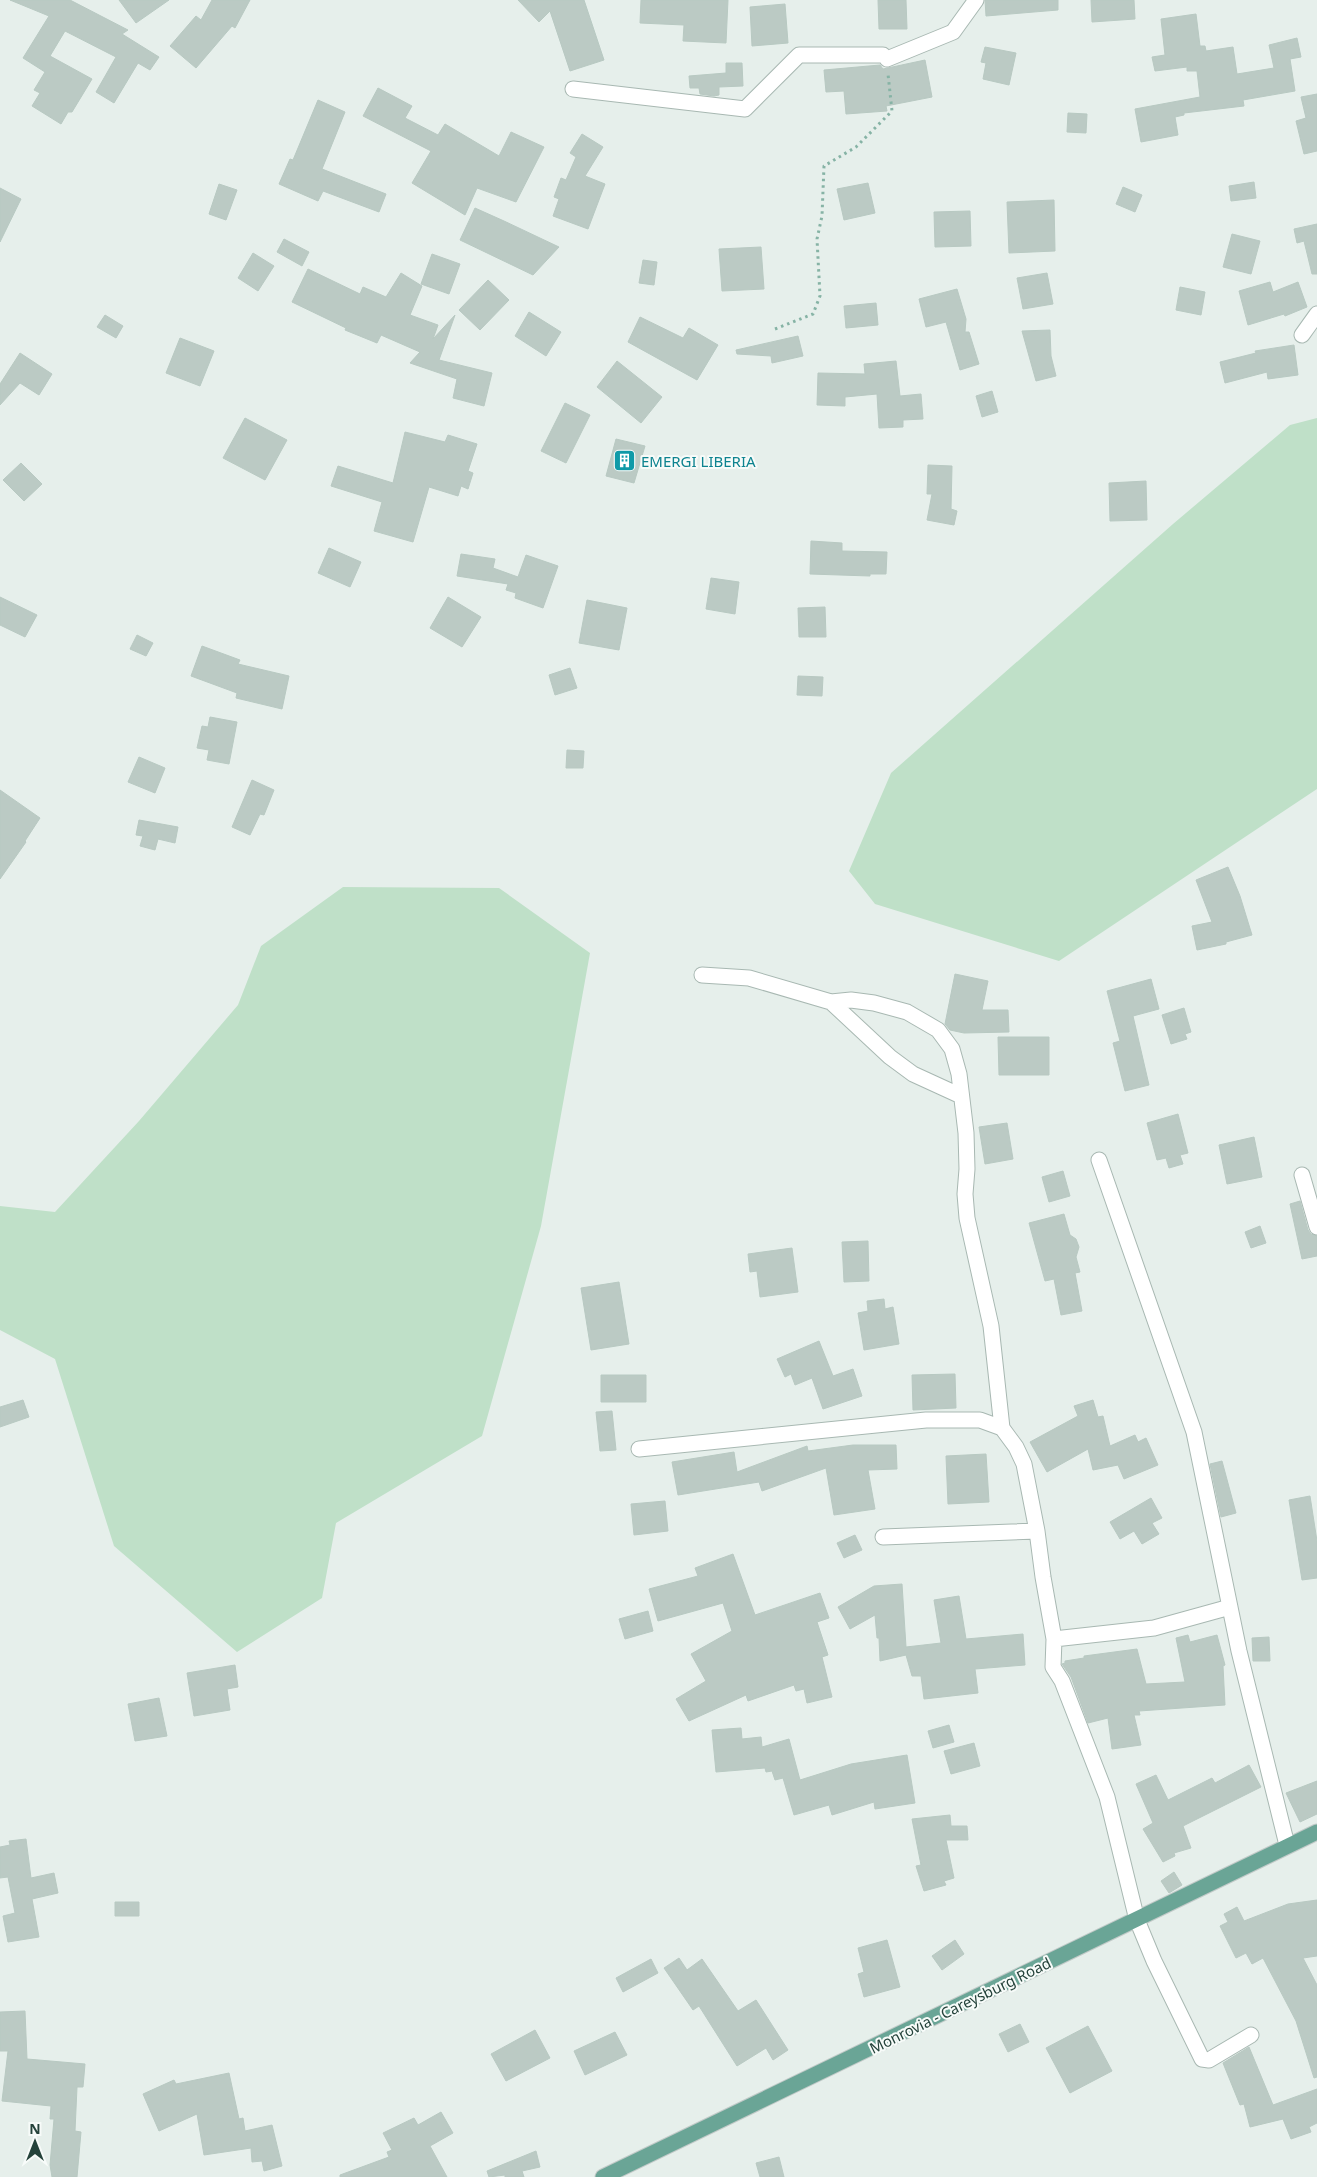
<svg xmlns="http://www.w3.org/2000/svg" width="1317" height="2177" viewBox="0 0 1317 2177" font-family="'Noto Sans',sans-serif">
<rect width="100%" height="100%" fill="#e6efeb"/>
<path fill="#bfe0c8" d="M 1317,418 L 1317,789 L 1059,961 L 875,904 L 849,871 L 891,773 L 1173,524 L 1290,425 Z
M 343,887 L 499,888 L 590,953 L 541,1226 L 482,1436 L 336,1523 L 322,1598 L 237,1652 L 114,1546 L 55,1359 L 0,1330 L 0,1206 L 55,1212 L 139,1121 L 238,1005 L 261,946 Z"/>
<path fill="#bbcac4" stroke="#b8c9c2" d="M 10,0 L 70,0 L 128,30 L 122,34 L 159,57 L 150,70 L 138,63 L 114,103 L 96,92 L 116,57 L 65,31 L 50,56 L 92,79 L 72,112 L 68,112 L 61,124 L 32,106 L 40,93 L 34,90 L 45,72 L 23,58 L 49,16 Z
M 119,0 L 169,0 L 136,23 Z
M 212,0 L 250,0 L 235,28 L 232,26 L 196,68 L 170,46 L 196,16 L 201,20 Z
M 518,0 L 584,0 L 604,60 L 570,71 L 550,11 L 539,22 Z
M 641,0 L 728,0 L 726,43 L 683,41 L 684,25 L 640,23 Z
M 878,0 L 906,0 L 907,29 L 879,29 Z
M 985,0 L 1058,0 L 1058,10 L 986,16 Z
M 1091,0 L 1134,0 L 1135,19 L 1092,22 Z
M 785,4 L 788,43 L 752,46 L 750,7 Z
M 1196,14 L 1200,46 L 1205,46 L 1206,51 L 1233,47 L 1237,74 L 1274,68 L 1269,45 L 1297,38 L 1301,57 L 1290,59 L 1295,91 L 1243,100 L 1244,106 L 1184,113 L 1184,115 L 1175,117 L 1178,135 L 1141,142 L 1135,109 L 1200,97 L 1197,71 L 1187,71 L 1187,67 L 1155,71 L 1152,57 L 1165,55 L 1161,19 Z
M 985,47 L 1016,53 L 1009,85 L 983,79 L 986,63 L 981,62 Z
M 925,60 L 932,97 L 886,106 L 887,111 L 846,114 L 844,91 L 826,92 L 824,70 L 880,65 L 883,69 Z
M 726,63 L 742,63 L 743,86 L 719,87 L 719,95 L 714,96 L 700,94 L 699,88 L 690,88 L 689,76 L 726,73 Z
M 378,88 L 412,106 L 405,118 L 438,135 L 445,124 L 499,156 L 511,132 L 544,147 L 516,202 L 477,188 L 465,215 L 412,183 L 431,151 L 363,116 Z
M 1317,94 L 1317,151 L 1304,154 L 1296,121 L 1306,118 L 1301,97 Z
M 318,100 L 345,112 L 322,169 L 386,194 L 379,212 L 323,191 L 318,201 L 279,184 L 290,159 L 293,160 Z
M 1068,113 L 1087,114 L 1086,133 L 1067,132 Z
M 582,134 L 603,147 L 585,176 L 605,184 L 588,229 L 553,216 L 559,199 L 554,197 L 561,178 L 566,180 L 576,157 L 570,153 Z
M 1254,182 L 1256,198 L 1231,201 L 1229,186 Z
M 868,183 L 875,213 L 844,220 L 837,189 Z
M 219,184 L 237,190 L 226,220 L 209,214 Z
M 1123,187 L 1142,195 L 1135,212 L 1116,204 Z
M 0,188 L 21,199 L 0,242 Z
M 1054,200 L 1055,251 L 1009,253 L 1007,202 Z
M 475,208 L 504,221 L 559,247 L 533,275 L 460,240 Z
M 970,211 L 971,246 L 935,247 L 934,212 Z
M 1317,224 L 1317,274 L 1312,274 L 1304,241 L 1297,243 L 1294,229 Z
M 1232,234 L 1260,241 L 1251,274 L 1223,267 Z
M 284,239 L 309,252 L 302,266 L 277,252 Z
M 761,247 L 764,289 L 722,291 L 719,249 Z
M 253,253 L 274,266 L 258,291 L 238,278 Z
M 432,254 L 460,264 L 449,294 L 421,284 Z
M 643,260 L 657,262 L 654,285 L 639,283 Z
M 308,269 L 360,294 L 363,287 L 386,297 L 401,273 L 422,286 L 410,315 L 438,325 L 433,339 L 455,315 L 439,360 L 492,373 L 484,406 L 453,398 L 457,379 L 410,363 L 420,352 L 381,335 L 377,343 L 345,330 L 346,328 L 292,302 Z
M 1047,273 L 1053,304 L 1023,309 L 1017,278 Z
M 488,280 L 509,300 L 480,330 L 459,310 Z
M 1270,282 L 1273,292 L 1298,282 L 1307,307 L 1285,316 L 1284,314 L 1248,325 L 1239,291 Z
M 1180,287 L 1205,292 L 1201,315 L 1176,310 Z
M 957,289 L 966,319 L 965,332 L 969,332 L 979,364 L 960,370 L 946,322 L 926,327 L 919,299 Z
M 876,303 L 878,325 L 846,328 L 844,306 Z
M 529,312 L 561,332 L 546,356 L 515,336 Z
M 105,315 L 123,326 L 116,338 L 97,327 Z
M 640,317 L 683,338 L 689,328 L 718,345 L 697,380 L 628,342 Z
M 1050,330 L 1051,356 L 1056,376 L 1036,381 L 1022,331 Z
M 798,336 L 803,356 L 772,363 L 771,356 L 737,354 L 736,350 Z
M 180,338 L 214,351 L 200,386 L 166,373 Z
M 1294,345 L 1298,375 L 1268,379 L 1267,372 L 1225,383 L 1220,362 L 1256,353 L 1255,351 Z
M 20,353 L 52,374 L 39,395 L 20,383 L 0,405 L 0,384 Z
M 617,361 L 662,397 L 641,423 L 597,387 Z
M 896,361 L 900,396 L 921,394 L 923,419 L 903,420 L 903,427 L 879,428 L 877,394 L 845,397 L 845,406 L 817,405 L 818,373 L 865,374 L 864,364 Z
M 992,391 L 998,412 L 982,417 L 976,396 Z
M 565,403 L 590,415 L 566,463 L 541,451 Z
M 245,418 L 287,440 L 265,480 L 223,458 Z
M 405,432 L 445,442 L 448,435 L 477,444 L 468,471 L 473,473 L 468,489 L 461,486 L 458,496 L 429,487 L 413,542 L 374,531 L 382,502 L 331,486 L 338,466 L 393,483 Z
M 616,439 L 645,446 L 634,483 L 606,476 Z
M 21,463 L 42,484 L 24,501 L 3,480 Z
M 928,465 L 952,466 L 951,509 L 957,511 L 954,525 L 927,520 L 932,494 L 927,494 Z
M 1146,481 L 1147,520 L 1110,521 L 1109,483 Z
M 811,541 L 842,543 L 842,551 L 887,552 L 886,574 L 870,574 L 870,576 L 810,574 Z
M 329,548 L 361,562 L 350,587 L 318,573 Z
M 461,554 L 495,559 L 493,568 L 518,577 L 526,555 L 558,566 L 543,608 L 515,598 L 516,593 L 506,590 L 508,584 L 457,576 Z
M 711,578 L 739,582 L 735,614 L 706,609 Z
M 0,597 L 37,615 L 25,637 L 0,625 Z
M 448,597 L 481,617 L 462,647 L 430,628 Z
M 587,600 L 627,608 L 619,650 L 579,643 Z
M 825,607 L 826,637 L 799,637 L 798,608 Z
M 137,635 L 153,643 L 146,656 L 130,649 Z
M 202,646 L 240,660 L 238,664 L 289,676 L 282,709 L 236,698 L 237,693 L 191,676 Z
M 570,668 L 577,688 L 555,695 L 549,675 Z
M 798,676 L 823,677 L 822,696 L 797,695 Z
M 210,717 L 237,722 L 229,764 L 207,760 L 209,750 L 197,748 L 202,726 L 208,727 Z
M 567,750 L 584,751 L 583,768 L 566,768 Z
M 139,757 L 165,768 L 155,793 L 128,782 Z
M 252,780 L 274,790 L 264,815 L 260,814 L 250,835 L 232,827 Z
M 0,790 L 40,818 L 25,841 L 26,842 L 0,879 Z
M 139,820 L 178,827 L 175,843 L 158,839 L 155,850 L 140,846 L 143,836 L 136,835 Z
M 1228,867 L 1240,896 L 1252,935 L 1226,942 L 1226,944 L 1197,950 L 1192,926 L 1212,922 L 1196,880 Z
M 955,974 L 988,981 L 982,1010 L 1008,1010 L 1009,1032 L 964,1033 L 950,1030 L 945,1024 Z
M 1151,979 L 1159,1009 L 1133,1016 L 1149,1085 L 1125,1091 L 1113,1043 L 1120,1041 L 1107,991 Z
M 1184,1008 L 1191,1032 L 1185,1034 L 1187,1039 L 1171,1044 L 1162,1015 Z
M 998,1037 L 1049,1037 L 1049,1075 L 999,1075 Z
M 1178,1114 L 1188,1153 L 1180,1155 L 1183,1164 L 1169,1168 L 1166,1158 L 1157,1160 L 1147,1123 Z
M 1007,1123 L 1013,1159 L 985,1164 L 979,1127 Z
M 1254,1137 L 1262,1177 L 1227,1184 L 1219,1145 Z
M 1063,1171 L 1070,1196 L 1049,1202 L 1042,1177 Z
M 1300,1201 L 1308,1230 L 1311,1234 L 1317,1236 L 1317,1256 L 1302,1259 L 1290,1204 Z
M 1064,1214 L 1070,1235 L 1076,1239 L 1079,1247 L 1076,1257 L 1080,1272 L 1075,1273 L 1082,1311 L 1061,1315 L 1054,1279 L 1045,1281 L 1029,1223 Z
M 1260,1226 L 1266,1243 L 1251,1248 L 1245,1232 Z
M 868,1241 L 869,1281 L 844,1282 L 842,1242 Z
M 792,1248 L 798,1292 L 760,1297 L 757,1271 L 750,1272 L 748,1254 Z
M 619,1282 L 629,1344 L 591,1350 L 581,1288 Z
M 884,1299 L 885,1309 L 893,1307 L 899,1344 L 864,1350 L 858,1313 L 868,1311 L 867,1301 Z
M 819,1341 L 833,1376 L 853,1369 L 862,1396 L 823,1409 L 812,1378 L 795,1385 L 791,1374 L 785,1377 L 777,1359 Z
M 955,1374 L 956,1408 L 913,1410 L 912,1375 Z
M 601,1375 L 646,1375 L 646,1402 L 601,1402 Z
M 23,1400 L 29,1417 L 0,1427 L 0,1407 Z
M 1093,1400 L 1098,1417 L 1103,1416 L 1110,1446 L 1135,1435 L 1138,1442 L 1146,1438 L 1158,1465 L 1124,1479 L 1118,1465 L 1093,1470 L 1088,1449 L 1047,1472 L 1030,1442 L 1078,1416 L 1074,1406 Z
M 612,1411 L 616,1450 L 600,1451 L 596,1412 Z
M 853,1445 L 896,1445 L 897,1469 L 868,1470 L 875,1509 L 834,1515 L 826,1468 L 762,1491 L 759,1482 L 678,1495 L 672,1462 L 734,1452 L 737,1472 L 807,1446 L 808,1451 Z
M 986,1454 L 989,1502 L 948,1504 L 946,1456 Z
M 1222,1461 L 1236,1513 L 1221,1517 L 1210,1464 Z
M 1310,1496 L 1317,1541 L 1317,1578 L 1302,1580 L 1289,1500 Z
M 1151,1498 L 1162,1518 L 1152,1523 L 1159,1534 L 1142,1544 L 1134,1531 L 1120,1539 L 1110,1522 Z
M 665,1501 L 668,1531 L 634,1535 L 631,1504 Z
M 855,1535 L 862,1550 L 844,1558 L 837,1543 Z
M 733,1554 L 755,1615 L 820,1593 L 829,1618 L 817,1622 L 828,1655 L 822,1657 L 832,1697 L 807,1703 L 804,1689 L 796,1691 L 794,1685 L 748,1701 L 746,1695 L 689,1721 L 676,1699 L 706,1681 L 691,1654 L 732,1631 L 723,1603 L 658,1621 L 649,1589 L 698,1576 L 695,1568 Z
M 902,1584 L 906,1647 L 941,1643 L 934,1600 L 959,1596 L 966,1639 L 1023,1634 L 1025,1665 L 975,1669 L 978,1693 L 924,1699 L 921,1676 L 912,1676 L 906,1655 L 880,1661 L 879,1638 L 877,1638 L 875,1615 L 850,1629 L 838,1607 L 874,1586 Z
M 648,1611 L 653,1631 L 625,1639 L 619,1619 Z
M 1188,1635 L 1190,1642 L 1217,1635 L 1225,1665 L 1223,1666 L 1225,1705 L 1139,1711 L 1140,1715 L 1134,1715 L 1141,1745 L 1112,1749 L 1108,1718 L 1088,1723 L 1071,1677 L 1062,1664 L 1065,1663 L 1065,1661 L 1084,1658 L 1084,1656 L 1137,1649 L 1146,1684 L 1185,1682 L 1176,1638 Z
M 1269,1637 L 1270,1661 L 1253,1661 L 1252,1638 Z
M 235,1665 L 238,1687 L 227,1689 L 230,1710 L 194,1716 L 187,1673 Z
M 159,1698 L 167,1736 L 135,1741 L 128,1704 Z
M 949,1725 L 954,1742 L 933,1748 L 928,1731 Z
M 741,1728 L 742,1739 L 761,1737 L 762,1747 L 789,1739 L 800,1780 L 851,1764 L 907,1755 L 915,1803 L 875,1809 L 874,1802 L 832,1815 L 829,1805 L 794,1815 L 783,1778 L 775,1780 L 772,1771 L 766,1772 L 765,1768 L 716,1772 L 712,1730 Z
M 974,1743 L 980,1766 L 951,1774 L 944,1751 Z
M 1249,1765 L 1261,1787 L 1183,1826 L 1191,1848 L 1174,1853 L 1175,1856 L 1163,1862 L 1143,1829 L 1153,1823 L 1136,1784 L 1156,1775 L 1168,1800 L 1212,1778 L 1215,1783 Z
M 1317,1781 L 1317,1814 L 1300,1822 L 1286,1793 Z
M 950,1815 L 951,1826 L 967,1826 L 968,1840 L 946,1840 L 954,1878 L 944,1881 L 946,1885 L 924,1891 L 916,1866 L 921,1865 L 912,1819 Z
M 26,1839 L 31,1878 L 54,1873 L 58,1893 L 32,1899 L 39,1937 L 8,1942 L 3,1916 L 15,1913 L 8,1877 L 0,1878 L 0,1847 L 10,1845 L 9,1841 Z
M 1174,1872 L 1182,1885 L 1169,1893 L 1161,1881 Z
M 1317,1900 L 1317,1956 L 1303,1958 L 1317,1985 L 1317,2077 L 1314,2078 L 1296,2021 L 1263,1958 L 1252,1964 L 1246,1953 L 1236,1958 L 1220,1926 L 1228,1922 L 1224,1914 L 1237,1907 L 1244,1921 L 1288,1904 Z
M 115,1902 L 139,1902 L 139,1916 L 115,1916 Z
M 887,1940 L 900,1987 L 864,1997 L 858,1974 L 864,1972 L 858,1948 Z
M 955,1940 L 964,1954 L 942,1970 L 932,1956 Z
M 679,1958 L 687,1970 L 702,1959 L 738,2011 L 756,2000 L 788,2050 L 773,2060 L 766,2048 L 737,2066 L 699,2006 L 693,2010 L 664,1968 Z
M 651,1959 L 658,1973 L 623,1992 L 616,1978 Z
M 25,2011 L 27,2059 L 85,2064 L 83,2087 L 77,2087 L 75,2131 L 81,2132 L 77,2177 L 52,2177 L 50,2165 L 54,2119 L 50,2119 L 51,2106 L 2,2101 L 8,2051 L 0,2051 L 0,2012 Z
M 1020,2024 L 1029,2042 L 1008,2052 L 999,2034 Z
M 1088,2026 L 1112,2071 L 1070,2093 L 1046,2048 Z
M 535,2030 L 550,2058 L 506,2081 L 491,2054 Z
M 615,2032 L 627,2055 L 585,2075 L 574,2051 Z
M 1249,2047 L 1273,2105 L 1317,2089 L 1317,2123 L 1309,2127 L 1311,2132 L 1291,2139 L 1283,2119 L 1250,2127 L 1244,2104 L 1240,2105 L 1223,2063 Z
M 229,2073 L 239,2119 L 243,2118 L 245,2131 L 272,2125 L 282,2166 L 264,2171 L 262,2161 L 252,2162 L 251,2148 L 204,2155 L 197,2114 L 159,2131 L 143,2094 L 174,2080 L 176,2084 Z
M 441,2112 L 453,2133 L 430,2146 L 447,2177 L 340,2177 L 340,2175 L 389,2157 L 387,2152 L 392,2150 L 383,2133 L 414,2118 L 418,2125 Z
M 536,2151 L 540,2167 L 522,2171 L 524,2177 L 505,2177 L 505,2175 L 489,2177 L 487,2171 Z
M 779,2157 L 784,2177 L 760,2177 L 756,2163 Z"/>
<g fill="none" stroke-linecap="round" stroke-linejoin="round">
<defs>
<path id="minor" d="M 887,59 L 953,32 L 976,0
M 573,89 L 745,109 L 799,55 L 883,55
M 1302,335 L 1317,314
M 702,975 L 749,978 L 831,1002 L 851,1000 L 874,1003 L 907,1012 L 938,1030 L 952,1049 L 959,1074 L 966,1133 L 967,1169 L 965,1194 L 967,1218 L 991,1326 L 1002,1428
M 831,1002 L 890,1057 L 913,1074 L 961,1096
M 1099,1160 L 1194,1432 L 1239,1651 L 1287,1845
M 1302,1175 L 1317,1227
M 639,1449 L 926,1420 L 980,1420 L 1002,1428 L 1016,1447 L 1024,1464 L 1037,1531 L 1043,1577 L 1054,1639 L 1053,1667 L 1062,1681 L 1107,1797 L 1137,1920 L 1154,1961 L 1202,2059 L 1209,2060 L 1251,2035
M 883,1537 L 1037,1531
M 1054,1639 L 1154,1628 L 1230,1607"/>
<path id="major" d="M 603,2177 L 1317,1832"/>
</defs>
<use href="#minor" stroke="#a8b8b2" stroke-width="17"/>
<use href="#major" stroke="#c2cac8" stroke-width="17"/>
<path stroke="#86b3a5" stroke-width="3" stroke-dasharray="2.5 4" stroke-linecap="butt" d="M 775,329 L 813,314 L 820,296 L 817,239 L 822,216 L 824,166 L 856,147 L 892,111 L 888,74"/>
<use href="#minor" stroke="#fff" stroke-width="15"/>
<use href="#major" stroke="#6aa596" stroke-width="15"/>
</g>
<defs>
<symbol id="building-square" viewBox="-11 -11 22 22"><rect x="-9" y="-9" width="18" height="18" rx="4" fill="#0f9aa8" stroke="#f7fbf9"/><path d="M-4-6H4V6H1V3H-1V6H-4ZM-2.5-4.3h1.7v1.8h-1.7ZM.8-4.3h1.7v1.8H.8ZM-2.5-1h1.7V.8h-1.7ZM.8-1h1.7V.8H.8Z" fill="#fff"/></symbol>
</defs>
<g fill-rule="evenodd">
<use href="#building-square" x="612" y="448" width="25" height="25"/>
</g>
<g text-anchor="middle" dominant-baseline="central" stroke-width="4" stroke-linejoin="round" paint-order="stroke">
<g font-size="15" fill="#0d838f" stroke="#f7fbf9" text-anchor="start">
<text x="641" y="461">EMERGI LIBERIA</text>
</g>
<g font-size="15" fill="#24423a" stroke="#f7fbf9">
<text transform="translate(960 2005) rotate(-26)">Monrovia - Careysburg Road</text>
</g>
</g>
<g transform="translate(35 2142)" stroke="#f7fbf9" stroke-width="4" paint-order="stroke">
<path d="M0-4L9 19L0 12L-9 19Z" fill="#24423a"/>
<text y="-8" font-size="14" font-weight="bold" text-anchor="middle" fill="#24423a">N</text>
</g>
</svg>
